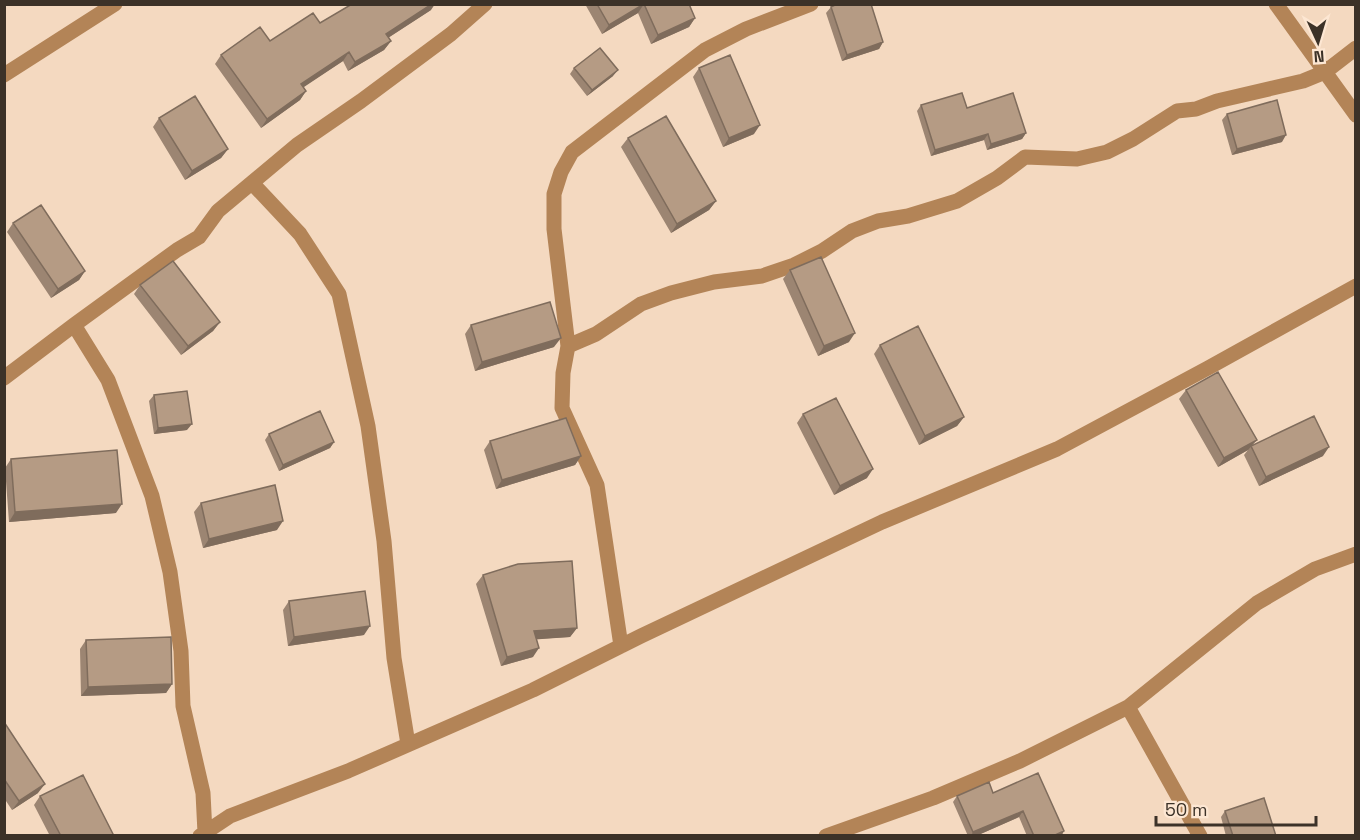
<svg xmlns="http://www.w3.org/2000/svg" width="1360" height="840" viewBox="0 0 1360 840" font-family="'Space Grotesk',sans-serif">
<rect width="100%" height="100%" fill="#f4d9c0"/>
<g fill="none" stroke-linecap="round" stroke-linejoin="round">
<path stroke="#b38457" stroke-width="15" d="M 1276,4 L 1356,115
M 4,75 L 115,4
M 252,183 L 300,234 L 339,294 L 368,426 L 384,541 L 394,658 L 408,744
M 74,325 L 108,380 L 152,496 L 170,572 L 181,651 L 183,706 L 203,793 L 205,833
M 568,346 L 596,334 L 641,304 L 671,293 L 714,282 L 762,276 L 794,265 L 822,251 L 852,231 L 878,221 L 908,216 L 957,201 L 997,178 L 1025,157 L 1077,159 L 1107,152 L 1133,139 L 1177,111 L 1196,109 L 1217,101 L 1303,81 L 1325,72 L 1356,48
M 4,378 L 74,325 L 177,250 L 199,237 L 218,211 L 297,145 L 361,101 L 451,34 L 485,4
M 621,646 L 597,485 L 562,408 L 563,373 L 568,346 L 554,229 L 554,194 L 561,172 L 572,152 L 705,50 L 746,29 L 811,4
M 1128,707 L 1200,836
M 200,836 L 230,816 L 348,771 L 533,690 L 641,636 L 882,522 L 1057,449 L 1208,368 L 1356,286
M 826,836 L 933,798 L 1020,761 L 1128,707 L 1257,603 L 1315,569 L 1356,554"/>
</g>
<path fill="#9c8572" d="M 585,4 L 689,4 L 695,18 L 689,27 L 651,44 L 638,13 L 602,34 Z
M 831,7 L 883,42 L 879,49 L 842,61 L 826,13 Z
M 431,10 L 388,38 L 391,41 L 384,50 L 348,71 L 343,61 L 303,87 L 306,91 L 300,100 L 261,128 L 215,64 L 221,55 L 270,41 L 320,23 Z
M 574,68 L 613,76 L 587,96 L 570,74 Z
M 699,68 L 754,134 L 723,147 L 693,77 Z
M 921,105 L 967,108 L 1026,133 L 1022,139 L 987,150 L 984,140 L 931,156 L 917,111 Z
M 1227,114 L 1282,142 L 1232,155 L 1222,120 Z
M 159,118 L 228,149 L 221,158 L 185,180 L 153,127 Z
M 628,138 L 716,201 L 709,210 L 671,233 L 621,147 Z
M 13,223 L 85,271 L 79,280 L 51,298 L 7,232 Z
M 790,270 L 849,342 L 818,356 L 783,279 Z
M 140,285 L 220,322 L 213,331 L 181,355 L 134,294 Z
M 471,325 L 554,347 L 475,371 L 465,334 Z
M 880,345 L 964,417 L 957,426 L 919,445 L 874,354 Z
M 1186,390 L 1252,446 L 1323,456 L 1259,486 L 1244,455 L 1248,450 L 1218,467 L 1179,399 Z
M 154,395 L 187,430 L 154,434 L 149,401 Z
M 803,414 L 867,478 L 834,495 L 797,423 Z
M 269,434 L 334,442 L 330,448 L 279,471 L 265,440 Z
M 490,441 L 581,456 L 575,465 L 496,489 L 484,450 Z
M 11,459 L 116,513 L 9,522 L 5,468 Z
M 201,503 L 277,530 L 203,548 L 194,512 Z
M 483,575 L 577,628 L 570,637 L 536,639 L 533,657 L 501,666 L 476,584 Z
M 289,601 L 364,635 L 288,646 L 283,610 Z
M 86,640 L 172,684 L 166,693 L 81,696 L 80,649 Z
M 4,722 L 38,793 L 12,810 L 4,798 Z
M 993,793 L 1064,831 L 1061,836 L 1027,836 L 1019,817 L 976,836 L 968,836 L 953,802 L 957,796 Z
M 40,796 L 114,836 L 50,836 L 34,805 Z
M 1225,811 L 1276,836 L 1226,836 L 1221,817 Z"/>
<path fill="#7f6c5c" d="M 432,4 L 435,4 L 431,10 L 380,43 L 386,34 Z
M 644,4 L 638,13 L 602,34 L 609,25 Z
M 695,18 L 689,27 L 651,44 L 658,35 Z
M 391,41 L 384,50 L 348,71 L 355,62 Z
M 883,42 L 879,49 L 842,61 L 847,55 Z
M 349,52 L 343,61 L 295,93 L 301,84 Z
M 618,70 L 613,76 L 587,96 L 592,90 Z
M 306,91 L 300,100 L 261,128 L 267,119 Z
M 760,125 L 754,134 L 723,147 L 729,138 Z
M 1026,133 L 1022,139 L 987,150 L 991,144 Z
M 988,134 L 984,140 L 931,156 L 935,150 Z
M 1286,135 L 1282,142 L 1232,155 L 1237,149 Z
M 228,149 L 221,158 L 185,180 L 192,171 Z
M 716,201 L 709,210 L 671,233 L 677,224 Z
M 85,271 L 79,280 L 51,298 L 58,289 Z
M 220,322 L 213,331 L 181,355 L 188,346 Z
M 855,333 L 849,342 L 818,356 L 824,346 Z
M 561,338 L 554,347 L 475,371 L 482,362 Z
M 964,417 L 957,426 L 919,445 L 925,436 Z
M 192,424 L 187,430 L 154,434 L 158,428 Z
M 1257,440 L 1248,450 L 1218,467 L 1224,458 Z
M 334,442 L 330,448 L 279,471 L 283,465 Z
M 1329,447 L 1323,456 L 1259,486 L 1266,477 Z
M 581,456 L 575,465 L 496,489 L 502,480 Z
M 873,469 L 867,478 L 834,495 L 840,486 Z
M 122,504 L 116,513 L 9,522 L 15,512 Z
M 283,521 L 277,530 L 203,548 L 209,539 Z
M 370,626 L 364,635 L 288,646 L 294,637 Z
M 577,628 L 570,637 L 528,640 L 534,631 Z
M 539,648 L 533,657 L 501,666 L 507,657 Z
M 172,684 L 166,693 L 81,696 L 88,687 Z
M 45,784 L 38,793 L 12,810 L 19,801 Z
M 1023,811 L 1019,817 L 976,836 L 971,836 L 973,832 Z
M 1064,831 L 1061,836 L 1053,836 Z"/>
<path fill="#b59b84" stroke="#7f6c5c" stroke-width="1.5" d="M 352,4 L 432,4 L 386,34 L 391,41 L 355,62 L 349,52 L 301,84 L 306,91 L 267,119 L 221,55 L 260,27 L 270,41 L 313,13 L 320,23 Z
M 597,4 L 644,4 L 609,25 Z
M 644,4 L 689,4 L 695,18 L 658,35 Z
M 837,4 L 871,4 L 883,42 L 847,55 L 831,7 Z
M 600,48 L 618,70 L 592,90 L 574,68 Z
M 730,55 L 760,125 L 729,138 L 699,68 Z
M 962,93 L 967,108 L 1013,93 L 1026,133 L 991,144 L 988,134 L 935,150 L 921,105 Z
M 195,96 L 228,149 L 192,171 L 159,118 Z
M 1277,100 L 1286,135 L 1237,149 L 1227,114 Z
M 666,116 L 716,201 L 677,224 L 628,138 Z
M 41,205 L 85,271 L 58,289 L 13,223 Z
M 821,257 L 855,333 L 824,346 L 790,270 Z
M 173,261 L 220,322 L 188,346 L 140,285 Z
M 550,302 L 561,338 L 482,362 L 471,325 Z
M 918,326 L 964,417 L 925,436 L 880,345 Z
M 1218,372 L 1257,440 L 1224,458 L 1186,390 Z
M 187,391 L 192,424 L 158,428 L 154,395 Z
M 836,398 L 873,469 L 840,486 L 803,414 Z
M 320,411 L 334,442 L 283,465 L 269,434 Z
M 1314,416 L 1329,447 L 1266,477 L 1251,446 Z
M 566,418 L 581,456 L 502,480 L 490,441 Z
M 117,450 L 122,504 L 15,512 L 11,459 Z
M 275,485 L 283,521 L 209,539 L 201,503 Z
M 572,561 L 577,628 L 534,631 L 539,648 L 507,657 L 483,575 L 518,564 Z
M 365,591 L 370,626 L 294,637 L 289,601 Z
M 171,637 L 172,684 L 88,687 L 86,640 Z
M 4,722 L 45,784 L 19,801 L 4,779 Z
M 1038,773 L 1064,831 L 1053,836 L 1034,836 L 1023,811 L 973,832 L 957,796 L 989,782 L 993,793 Z
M 83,775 L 114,836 L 61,836 L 40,796 Z
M 1264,798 L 1276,836 L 1233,836 L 1225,811 Z"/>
<rect width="1360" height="840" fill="none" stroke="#3c3228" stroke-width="12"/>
<g transform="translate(1318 42) rotate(176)" stroke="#fde7d3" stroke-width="4.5" paint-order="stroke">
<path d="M0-4.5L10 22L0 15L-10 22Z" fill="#3c3228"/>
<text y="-9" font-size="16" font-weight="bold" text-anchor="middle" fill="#3c3228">N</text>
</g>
<path d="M1156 816v9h160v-9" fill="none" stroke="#3c3228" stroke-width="3"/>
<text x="1165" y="816" font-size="18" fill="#3c3228" stroke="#fde7d3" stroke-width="4.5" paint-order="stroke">50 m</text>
</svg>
